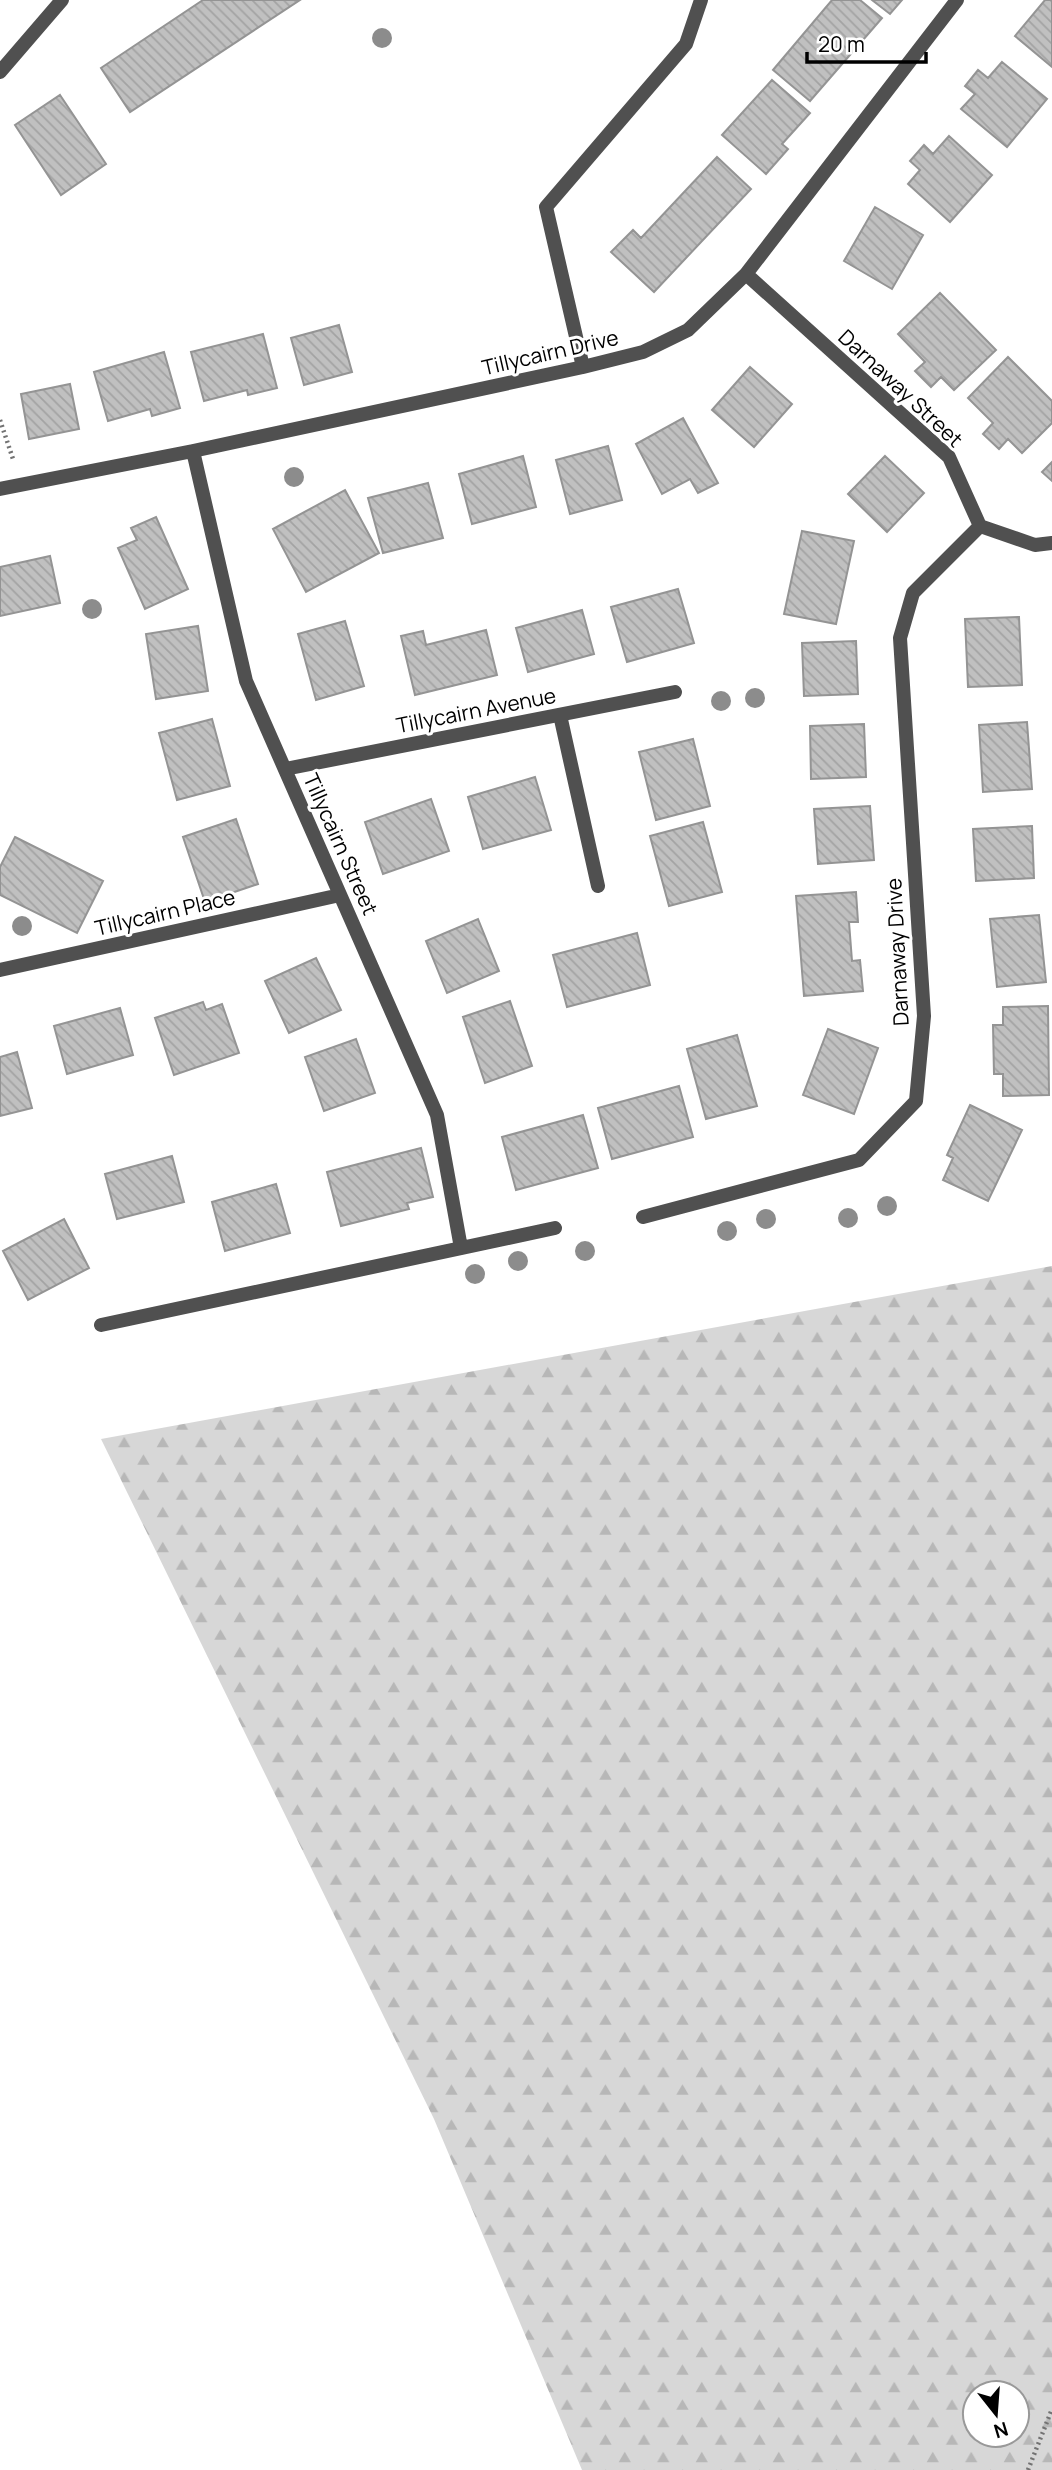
<svg xmlns="http://www.w3.org/2000/svg" width="1052" height="2470" viewBox="0 0 1052 2470" font-family="Manrope,sans-serif">
<defs>
<pattern id="forest-firs" width="22" height="20" patternUnits="userSpaceOnUse" patternTransform="scale(1.75)"><rect width="22" height="20" fill="#d7d7d7"/><path d="M5 1l3.5 6h-7zM16 11l3.5 6h-7z" fill="#b7b7b7"/></pattern>
<pattern id="building-back-hatch" width="6" height="6" patternUnits="userSpaceOnUse" patternTransform="scale(1.75)"><rect width="6" height="6" fill="#c0c0c0"/><path d="M-1 5l2 2M0 0l6 6M5-1l2 2" fill="none" stroke="#a3a3a3"/></pattern>
</defs>
<rect width="100%" height="100%" fill="#fff"/>
<path fill="url(#forest-firs)" fill-rule="evenodd" d="M 1052,1266 L 1052,2470 L 582,2470 L 434,2119 L 101,1439 ZM 975,2393 L 1017,2393 L 1017,2435 L 975,2435 Z"/>
<path fill="url(#building-back-hatch)" stroke="#949494" stroke-width="2" d="M 203,0 L 300,0 L 130,112 L 101,68 Z
M 832,0 L 860,0 L 882,18 L 810,101 L 773,70 Z
M 872,0 L 902,0 L 890,14 Z
M 1045,0 L 1052,0 L 1052,67 L 1015,36 Z
M 1002,62 L 1047,99 L 1007,147 L 961,109 L 975,94 L 965,86 L 978,70 L 988,78 Z
M 772,80 L 810,113 L 782,144 L 788,149 L 766,174 L 722,135 Z
M 60,95 L 106,164 L 61,195 L 15,125 Z
M 949,136 L 992,175 L 950,222 L 908,184 L 920,170 L 910,161 L 924,145 L 933,154 Z
M 717,157 L 751,189 L 654,292 L 611,252 L 633,230 L 641,238 Z
M 875,207 L 923,235 L 892,289 L 844,261 Z
M 940,293 L 996,350 L 954,390 L 941,377 L 931,387 L 915,371 L 925,362 L 898,334 Z
M 339,325 L 352,372 L 304,385 L 291,338 Z
M 263,334 L 277,388 L 248,395 L 247,390 L 204,401 L 191,352 Z
M 164,352 L 180,408 L 152,416 L 150,409 L 108,421 L 94,372 Z
M 1008,357 L 1052,401 L 1052,423 L 1022,453 L 1008,439 L 999,449 L 983,434 L 993,423 L 968,398 Z
M 750,367 L 792,404 L 754,447 L 712,410 Z
M 70,384 L 79,429 L 29,439 L 21,394 Z
M 683,418 L 718,483 L 698,493 L 690,479 L 662,494 L 636,444 Z
M 608,446 L 622,500 L 570,514 L 556,460 Z
M 523,456 L 536,507 L 472,524 L 459,474 Z
M 885,456 L 924,493 L 887,532 L 848,494 Z
M 1052,462 L 1052,481 L 1042,472 Z
M 428,483 L 443,538 L 383,553 L 368,498 Z
M 345,490 L 379,553 L 306,592 L 273,529 Z
M 156,517 L 188,589 L 145,609 L 118,548 L 137,540 L 131,528 Z
M 802,531 L 854,541 L 836,624 L 784,614 Z
M 50,556 L 60,603 L 0,616 L 0,567 Z
M 678,589 L 694,643 L 627,662 L 611,607 Z
M 582,610 L 594,654 L 528,672 L 516,628 Z
M 1019,617 L 1022,685 L 968,687 L 965,619 Z
M 345,621 L 364,686 L 316,700 L 298,634 Z
M 198,626 L 208,691 L 156,699 L 146,634 Z
M 486,630 L 497,675 L 415,695 L 401,636 L 423,631 L 426,645 Z
M 856,641 L 858,694 L 804,696 L 802,643 Z
M 212,719 L 230,786 L 177,800 L 159,733 Z
M 1027,722 L 1032,789 L 983,792 L 979,725 Z
M 864,724 L 866,777 L 811,779 L 810,726 Z
M 693,739 L 710,806 L 656,820 L 639,752 Z
M 535,777 L 551,830 L 483,849 L 468,797 Z
M 431,799 L 449,851 L 383,874 L 365,822 Z
M 870,806 L 874,860 L 818,864 L 814,809 Z
M 236,819 L 258,884 L 205,902 L 183,837 Z
M 703,822 L 722,892 L 669,906 L 650,836 Z
M 1032,826 L 1034,878 L 976,881 L 973,829 Z
M 15,837 L 103,881 L 77,933 L 0,895 L 0,867 Z
M 856,892 L 858,922 L 849,922 L 852,961 L 860,960 L 863,991 L 804,996 L 796,896 Z
M 1039,915 L 1046,982 L 997,987 L 990,919 Z
M 478,919 L 499,971 L 447,993 L 426,941 Z
M 637,933 L 650,985 L 567,1007 L 553,955 Z
M 316,958 L 341,1010 L 289,1033 L 265,981 Z
M 510,1001 L 532,1066 L 485,1083 L 463,1017 Z
M 203,1002 L 206,1010 L 222,1004 L 239,1053 L 174,1075 L 155,1018 Z
M 1048,1006 L 1049,1095 L 1003,1096 L 1003,1074 L 994,1074 L 993,1025 L 1003,1025 L 1003,1007 Z
M 120,1008 L 133,1055 L 67,1074 L 54,1026 Z
M 828,1029 L 878,1048 L 854,1114 L 803,1095 Z
M 737,1035 L 757,1106 L 706,1119 L 687,1049 Z
M 356,1039 L 375,1093 L 324,1111 L 305,1057 Z
M 17,1052 L 32,1108 L 0,1116 L 0,1057 Z
M 679,1086 L 693,1137 L 612,1159 L 598,1108 Z
M 970,1105 L 1022,1130 L 988,1201 L 943,1180 L 953,1158 L 947,1155 Z
M 583,1115 L 598,1168 L 516,1190 L 502,1137 Z
M 421,1148 L 433,1197 L 407,1203 L 409,1209 L 341,1226 L 327,1172 Z
M 172,1156 L 184,1202 L 117,1219 L 105,1174 Z
M 276,1184 L 290,1233 L 225,1251 L 212,1202 Z
M 64,1219 L 89,1268 L 28,1300 L 3,1251 Z"/>
<g fill="none" stroke-linecap="round" stroke-linejoin="round">
<path stroke="#727272" stroke-width="4.5" stroke-dasharray="2 3.5" stroke-linecap="butt" d="M 0,420 L 13,459
M 1028,2470 L 1052,2409"/>
<path stroke="#505050" stroke-width="14" d="M 560,715 L 598,886"/>
<path stroke="#505050" stroke-width="14" d="M 0,72 L 62,0
M 746,274 L 949,457 L 980,526 L 1035,545 L 1052,543
M 583,367 L 546,207 L 686,44 L 701,0
M 193,451 L 246,681 L 437,1115 L 461,1248
M 0,489 L 193,451 L 583,367 L 643,352 L 688,330 L 746,274 L 957,0
M 285,769 L 675,692
M 0,970 L 340,895
M 643,1217 L 859,1160 L 916,1101 L 924,1016 L 900,638 L 913,593 L 980,526
M 101,1325 L 555,1228"/>
</g>
<g fill="#8c8c8c">
<circle cx="382" cy="38" r="10"/>
<circle cx="294" cy="477" r="10"/>
<circle cx="92" cy="609" r="10"/>
<circle cx="755" cy="698" r="10"/>
<circle cx="721" cy="701" r="10"/>
<circle cx="22" cy="926" r="10"/>
<circle cx="887" cy="1206" r="10"/>
<circle cx="848" cy="1218" r="10"/>
<circle cx="766" cy="1219" r="10"/>
<circle cx="727" cy="1231" r="10"/>
<circle cx="585" cy="1251" r="10"/>
<circle cx="518" cy="1261" r="10"/>
<circle cx="475" cy="1274" r="10"/>
</g>
<g text-anchor="middle" dominant-baseline="central" stroke-width="6" stroke-linejoin="round" paint-order="stroke">
<g font-size="21" fill="#000" stroke="#fff">
<text transform="translate(550 352) rotate(-13)">Tillycairn Drive</text>
<text transform="translate(901 388) rotate(43)">Darnaway Street</text>
<text transform="translate(476 710) rotate(-11)">Tillycairn Avenue</text>
<text transform="translate(341 844) rotate(66)">Tillycairn Street</text>
<text transform="translate(165 912) rotate(-13)">Tillycairn Place</text>
<text transform="translate(897 952) rotate(-93)">Darnaway Drive</text>
</g>
</g>
<g transform="translate(996 2414) rotate(163)"><circle r="33" fill="#ffffff" stroke="#999999" stroke-width="2"/>
<path d="M0-5L12 26L0 18L-12 26Z" fill="#000000"/>
<text y="-10" font-size="19" font-weight="bold" text-anchor="middle" fill="#000000">N</text>
</g>
<path d="M807 52v10h119v-10" fill="none" stroke="#000000" stroke-width="3.5"/>
<text x="818" y="52" font-size="21" fill="#000000" stroke="#ffffff" stroke-width="5" paint-order="stroke">20 m</text>
</svg>
